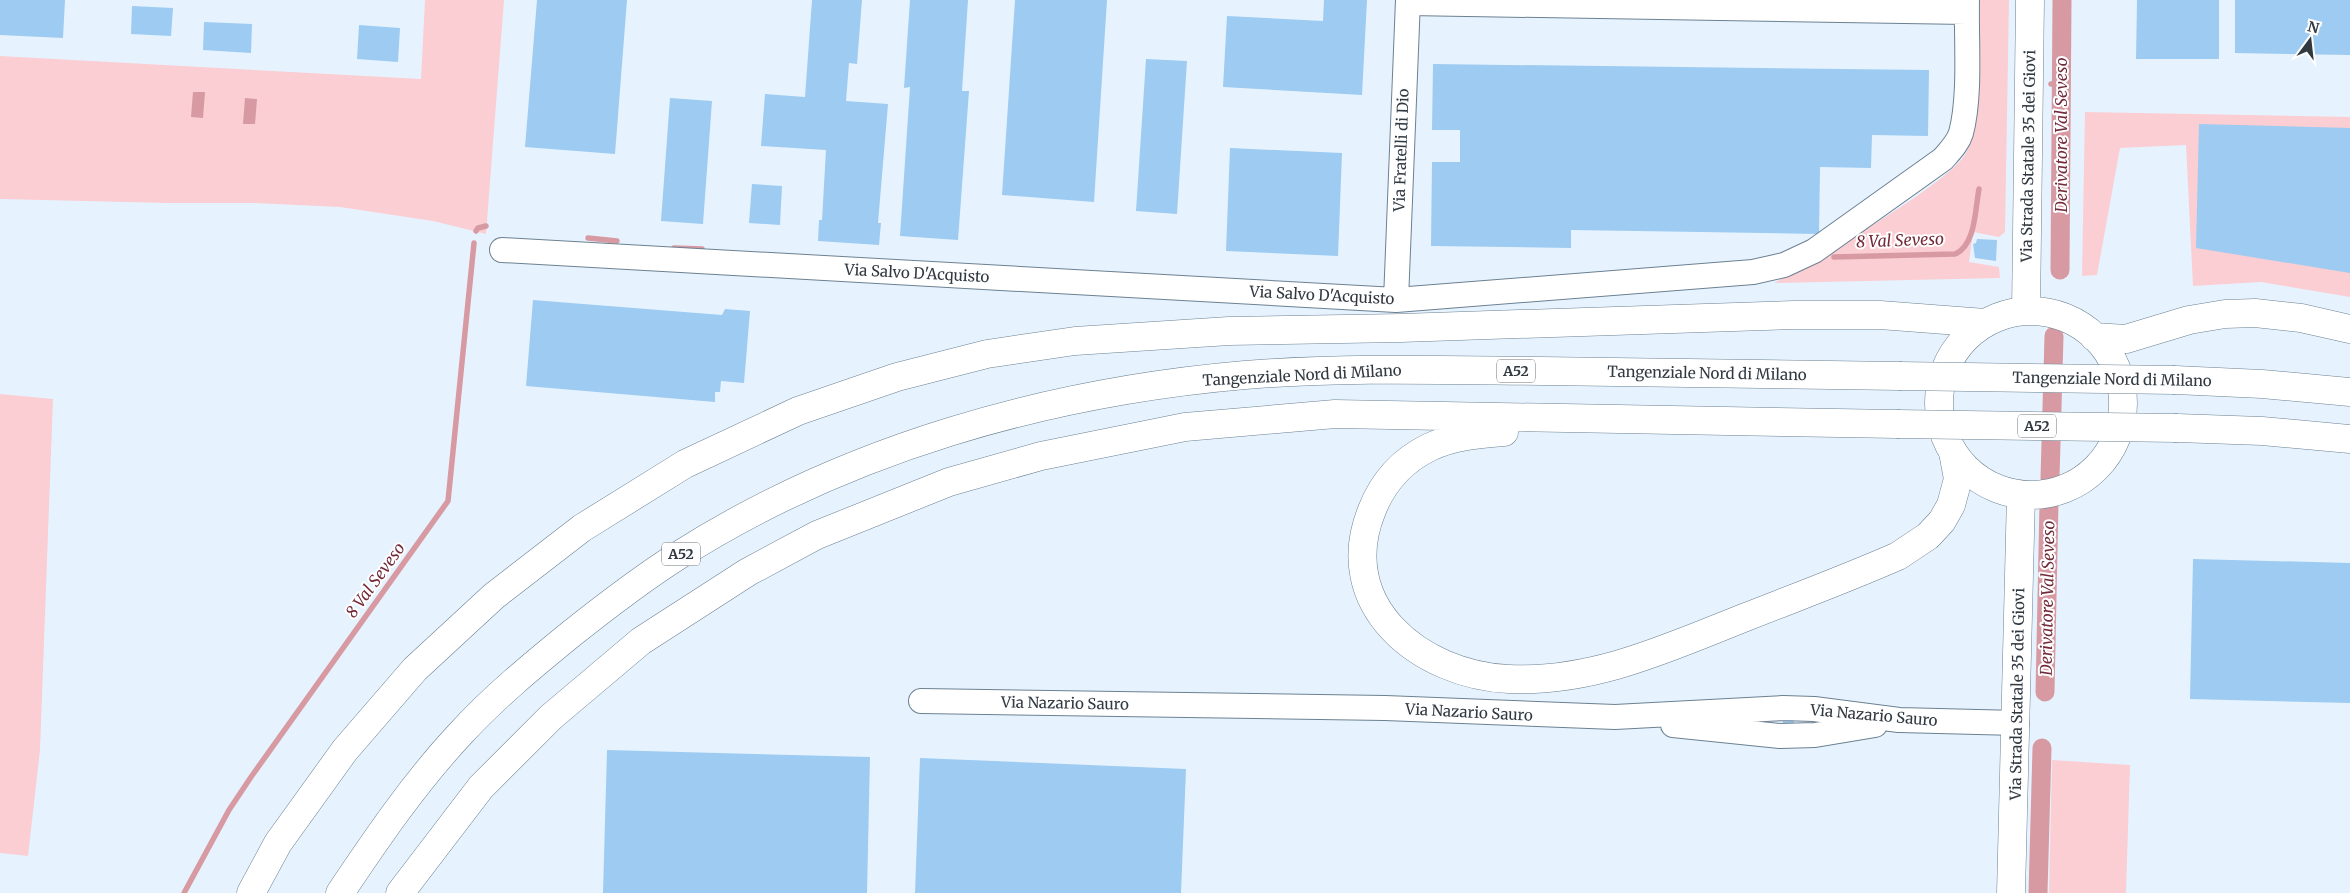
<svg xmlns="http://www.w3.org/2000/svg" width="2350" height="893" viewBox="0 0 2350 893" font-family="Merriweather,serif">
<rect width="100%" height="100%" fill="#e6f3ff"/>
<path fill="#fbced3" d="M 425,0 L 504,0 L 486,234 L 433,221 L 340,207 L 254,203 L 167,203 L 0,199 L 0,56 L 421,79 Z
M 1980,0 L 2009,0 L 2005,232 L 1999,237 L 1973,232 L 1969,262 L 1999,267 L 2000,278 L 1774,283 C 1808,265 1956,180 1967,151 C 1984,108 1978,46 1980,0 Z
M 2085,112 L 2350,117 L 2350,297 L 2261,282 L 2193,286 L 2186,145 L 2120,148 L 2097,275 L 2082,276 Z
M 0,394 L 53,399 L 40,750 L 28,856 L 0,853 Z
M 2052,760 L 2130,765 L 2126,893 L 2049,893 Z"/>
<path fill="#d79aa2" d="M 193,92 L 205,92 L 203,118 L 191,117 Z
M 245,98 L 257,99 L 255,124 L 243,124 Z"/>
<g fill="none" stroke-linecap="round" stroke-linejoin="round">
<path stroke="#d79aa2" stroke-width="5.5" d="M 2051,84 L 2061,84
M 476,231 L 478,228 L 486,226
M 588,238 L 617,241
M 674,248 L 702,249
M 1834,257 L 1955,254 C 1976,245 1975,209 1979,189
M 184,893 L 229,810 L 251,777 L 448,501 L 474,243"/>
<path stroke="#d79aa2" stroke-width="19" d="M 2060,270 L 2062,0
M 2050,478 L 2054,336
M 2045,692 L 2049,503
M 2038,893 L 2042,748"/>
</g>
<path fill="#9dcbf2" d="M 0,0 L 65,0 L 63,38 L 0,35 Z
M 537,0 L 627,0 L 615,154 L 525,147 Z
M 812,0 L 862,0 L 857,64 L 849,63 L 846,101 L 888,104 L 878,223 L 881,223 L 879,245 L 818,241 L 819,220 L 822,220 L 826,150 L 761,146 L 765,94 L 805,97 Z
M 910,0 L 968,0 L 962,91 L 969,91 L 958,240 L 900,236 L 910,87 L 904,88 Z
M 1015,0 L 1107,0 L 1094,202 L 1002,195 Z
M 1324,0 L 1367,0 L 1362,95 L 1223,87 L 1227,16 L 1323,21 Z
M 2137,0 L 2219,0 L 2219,59 L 2136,59 Z
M 2235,0 L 2350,0 L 2350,55 L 2235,53 Z
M 132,6 L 173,8 L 171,36 L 131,34 Z
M 204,22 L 252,24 L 251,53 L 203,50 Z
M 359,25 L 400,28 L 398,62 L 357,59 Z
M 1146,59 L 1187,61 L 1177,214 L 1136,211 Z
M 1433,64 L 1929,70 L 1928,136 L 1872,135 L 1871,168 L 1820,167 L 1819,234 L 1571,230 L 1571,248 L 1431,246 L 1432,162 L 1460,162 L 1460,130 L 1432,130 Z
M 670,98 L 712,101 L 703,224 L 661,221 Z
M 2199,124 L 2350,128 L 2350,273 L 2196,248 Z
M 1230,148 L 1342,153 L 1338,256 L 1226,251 Z
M 752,184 L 782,186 L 780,225 L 749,223 Z
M 1977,239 L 1997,240 L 1996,261 L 1975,258 L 1973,244 L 1976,243 Z
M 533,300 L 722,315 L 725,309 L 750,311 L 744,383 L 721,381 L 720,392 L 715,392 L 715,402 L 526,386 Z
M 2193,559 L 2350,563 L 2350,703 L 2190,699 Z
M 1783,716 L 1794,716 L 1794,725 L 1783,725 Z
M 607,750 L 870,757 L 867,893 L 603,893 Z
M 920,758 L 1186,769 L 1181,893 L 915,893 Z"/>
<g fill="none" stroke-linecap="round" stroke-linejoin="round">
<defs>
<path id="minor" d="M 1408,3 L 1967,12
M 502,250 L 1396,300 L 1753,272 L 1784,265 L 1814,251 L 1943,159 C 1950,151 1958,143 1961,133 C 1971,95 1966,40 1967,0
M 1396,300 L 1408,0
M 921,701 L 1385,708 L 1615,717 L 1783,708 L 1814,709 L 1899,720 L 2017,723
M 1673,725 L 1780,736 L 1815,735 L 1875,725"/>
<path id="major" d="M 2026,311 L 2030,0
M1939 403a92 92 0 1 1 184 0a92 92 0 1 1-184 0Z
M 2094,337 L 2126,339 L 2189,320 L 2225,314 L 2255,313 L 2301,318 L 2350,329
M 251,893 L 278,843 L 345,750 L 415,669 L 494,596 L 582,528 L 685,464 L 798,411 L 897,377 L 987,354 L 1075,341 L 1229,331 L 1401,328 L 1794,315 L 1880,315 L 1985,323
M 2011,893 L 2021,495"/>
<path id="highway" d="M 2175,380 L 2262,384 L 2350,392
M 2177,428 L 2262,431 L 2350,439
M 1504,432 C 1479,434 1453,436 1430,447 C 1403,460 1383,482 1372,510 C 1333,605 1420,675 1509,679 C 1594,683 1670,647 1746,617 C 1797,597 1848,578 1898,556 L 1928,536 L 1942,521 L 1951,505 L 1958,479 L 1953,452
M 340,893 C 377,838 415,782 461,733 C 494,697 533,665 571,634 C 605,607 640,580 676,557 C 845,449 1047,392 1245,375 C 1343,367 1442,370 1541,371 C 1660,372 1779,374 1899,376
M 400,893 L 481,787 L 551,717 L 641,641 L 748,572 L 817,535 L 949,482 L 1041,456 L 1185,427 L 1335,414 L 1897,424"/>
</defs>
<use href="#minor" stroke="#6c8091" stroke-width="26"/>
<use href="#major" stroke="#6c8091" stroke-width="29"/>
<use href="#highway" stroke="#6c8091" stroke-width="29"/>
<use href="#minor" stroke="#fff" stroke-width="24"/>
<use href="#major" stroke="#fff" stroke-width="28"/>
<use href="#highway" stroke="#fff" stroke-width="28"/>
<defs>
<path id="highway-bridge" d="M 1899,376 L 2175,380
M 1897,424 L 2177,428"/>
</defs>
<use href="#highway-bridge" stroke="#6c8091" stroke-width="29" stroke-linecap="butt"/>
<use href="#highway-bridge" stroke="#fff" stroke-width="28"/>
</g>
<g text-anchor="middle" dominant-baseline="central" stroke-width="4" stroke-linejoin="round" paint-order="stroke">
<g fill="#fefefe" stroke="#6e7379" stroke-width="1">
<rect x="1497" y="359.5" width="38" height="23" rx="4"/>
<rect x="2018" y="414.5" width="38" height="23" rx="4"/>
<rect x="662" y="542.5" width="38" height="23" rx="4"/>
</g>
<g font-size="14" font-weight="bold" fill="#303840">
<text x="1516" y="371">A52</text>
<text x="2037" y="426">A52</text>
<text x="681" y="554">A52</text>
</g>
<g font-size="15" fill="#303840" stroke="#fefefe">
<text transform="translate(1401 150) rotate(-88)">Via Fratelli di Dio</text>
<text transform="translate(2028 156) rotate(-89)">Via Strada Statale 35 dei Giovi</text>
<text transform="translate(917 273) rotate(3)">Via Salvo D'Acquisto</text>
<text transform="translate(1322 295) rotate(3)">Via Salvo D'Acquisto</text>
<text transform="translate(1707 373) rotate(1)">Tangenziale Nord di Milano</text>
<text transform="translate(1302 375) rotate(-3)">Tangenziale Nord di Milano</text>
<text transform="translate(2112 379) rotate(1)">Tangenziale Nord di Milano</text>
<text transform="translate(2017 694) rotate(-89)">Via Strada Statale 35 dei Giovi</text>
<text transform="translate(1065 703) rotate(1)">Via Nazario Sauro</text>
<text transform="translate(1469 712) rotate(3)">Via Nazario Sauro</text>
<text transform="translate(1874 715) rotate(5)">Via Nazario Sauro</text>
</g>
<g font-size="16" font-style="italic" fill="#722938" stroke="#fefefe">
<text transform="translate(2061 135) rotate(-90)">Derivatore Val Seveso</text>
<text transform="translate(1900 240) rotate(-2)">8 Val Seveso</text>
<text transform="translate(375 580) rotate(-54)">8 Val Seveso</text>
<text transform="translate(2047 598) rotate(-89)">Derivatore Val Seveso</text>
</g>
</g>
<g transform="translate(2310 40) rotate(15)" stroke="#fefefe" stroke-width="4" paint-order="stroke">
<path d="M0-4L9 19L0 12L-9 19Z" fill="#303840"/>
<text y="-8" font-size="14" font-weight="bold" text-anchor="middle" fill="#303840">N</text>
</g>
</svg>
